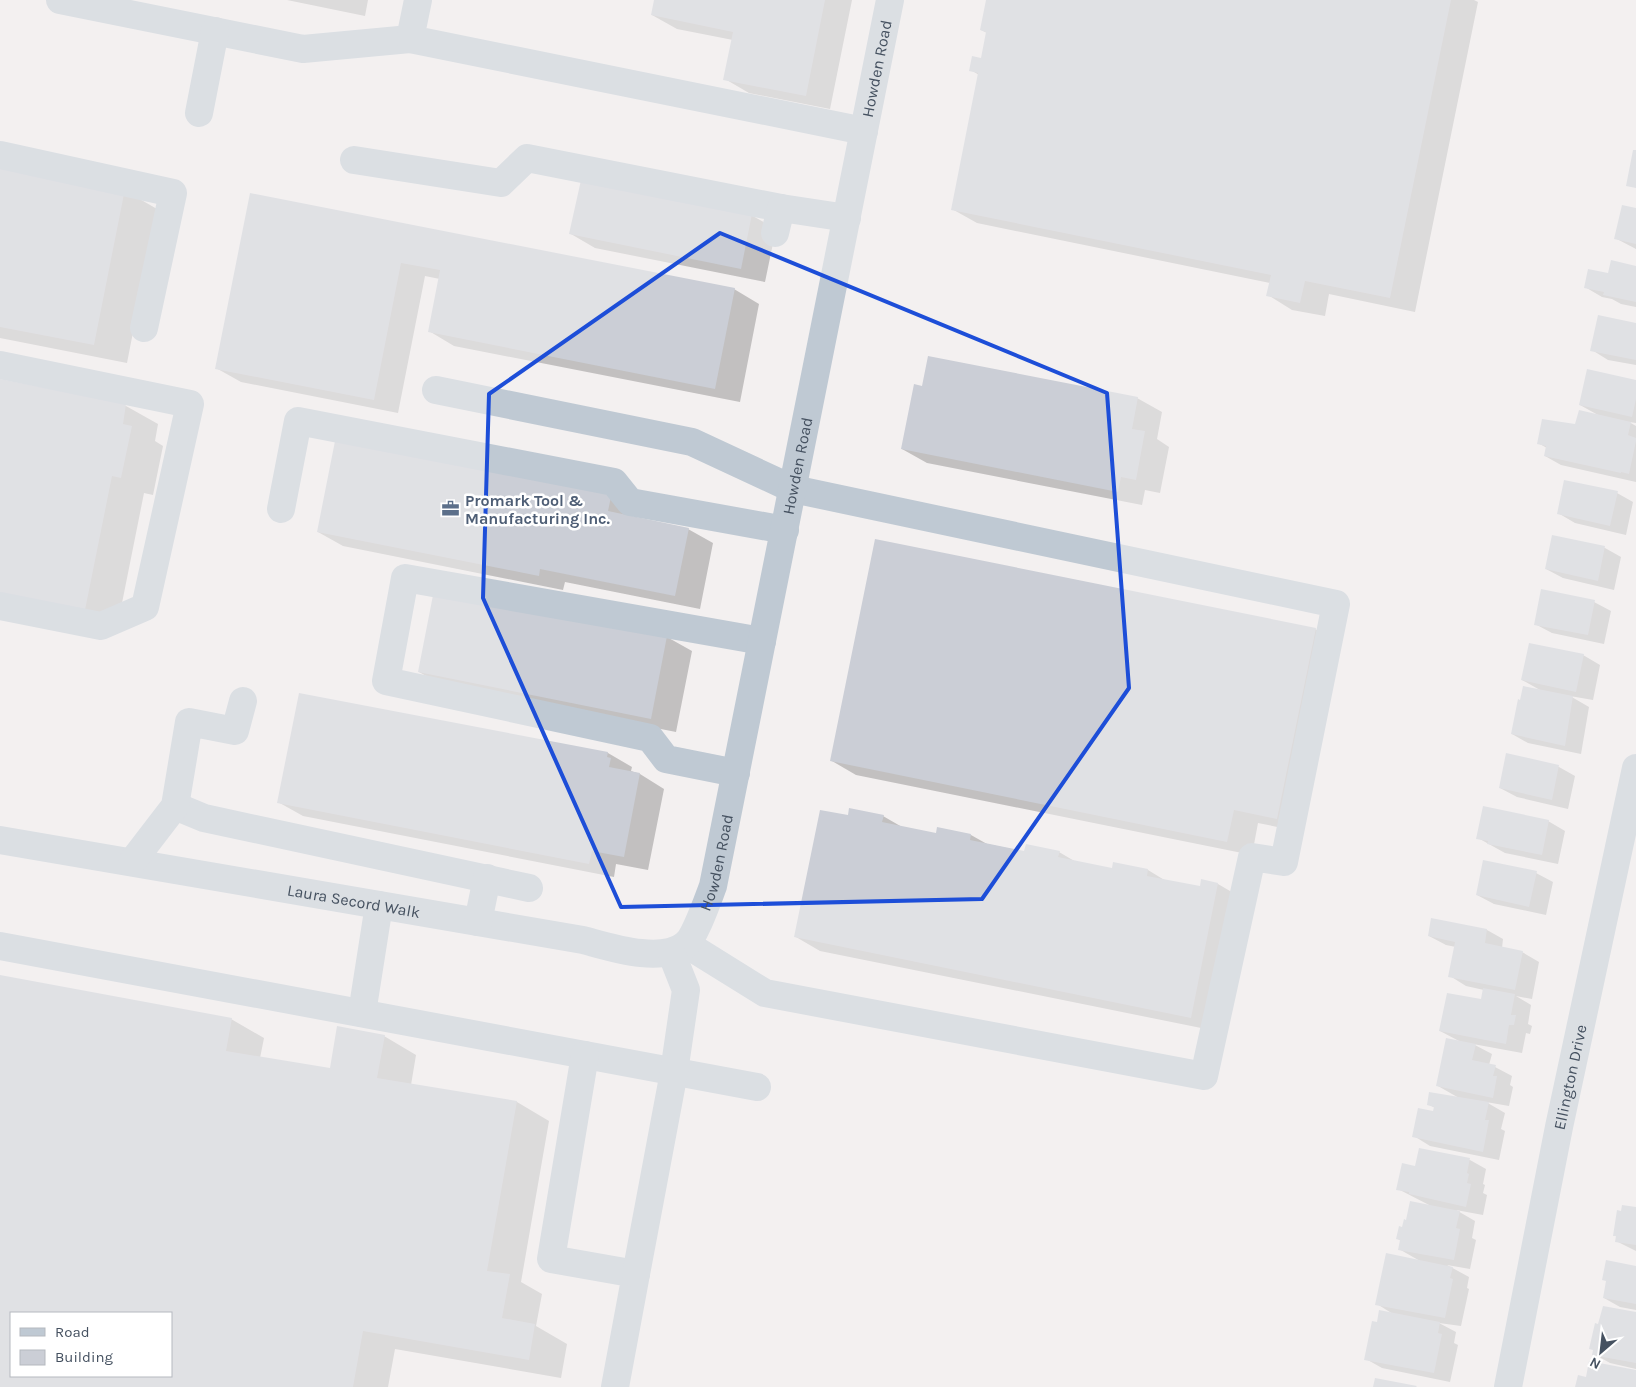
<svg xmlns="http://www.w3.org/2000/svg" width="1636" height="1387" viewBox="0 0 1636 1387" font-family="Karla,sans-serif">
<rect width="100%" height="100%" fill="#f3f0f0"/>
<path fill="#0003" fill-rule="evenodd" d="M 287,0 L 368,0 L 365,16 Z
M 655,0 L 852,0 L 830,109 L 749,93 L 725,79 L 733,40 L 677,29 L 652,15 Z
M 987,0 L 1474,0 L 1478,2 L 1415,312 L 1329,294 L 1325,316 L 1292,310 L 1268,295 L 1270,283 L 977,223 L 952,209 L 979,75 L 971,70 L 982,59 L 987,33 L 981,30 Z
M 0,166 L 124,190 L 157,209 L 127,363 L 0,338 Z
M 251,194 L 734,289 L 759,304 L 740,402 L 454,346 L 429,331 L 440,279 L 425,276 L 398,413 L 241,382 L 216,368 Z
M 1636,209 L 1636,249 L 1615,238 Z
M 751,215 L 776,229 L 765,282 L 595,248 L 571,234 Z
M 1636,267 L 1636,307 L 1621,304 L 1612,299 L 1602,297 L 1585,287 L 1609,274 Z
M 1636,324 L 1636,365 L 1608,360 L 1592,350 Z
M 0,380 L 126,406 L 158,424 L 155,441 L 163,446 L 153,495 L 144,493 L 117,628 L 0,604 Z
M 1636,382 L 1636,423 L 1629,422 L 1636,426 L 1636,482 L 1561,465 L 1545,456 L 1547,448 L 1538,443 L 1598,415 L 1580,405 Z
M 923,387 L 1137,398 L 1162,412 L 1157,439 L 1169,447 L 1160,493 L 1145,490 L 1142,505 L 927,463 L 902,449 Z
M 612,493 L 634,518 L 688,529 L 713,543 L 700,609 L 565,582 L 563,590 L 343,546 L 318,532 Z
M 1617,493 L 1633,502 L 1626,535 L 1575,523 L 1558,513 Z
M 1553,536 L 1605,548 L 1621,557 L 1614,590 L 1563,578 L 1546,569 Z
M 1594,602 L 1611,611 L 1604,644 L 1552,633 L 1535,624 Z
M 1315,629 L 1340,643 L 1302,832 L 1258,823 L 1252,855 L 856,775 L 832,761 Z
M 667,637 L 692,651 L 676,732 L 444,686 L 419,672 Z
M 1583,655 L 1600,665 L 1593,700 L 1570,696 L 1589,707 L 1581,754 L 1528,743 L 1512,734 L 1540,690 L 1522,680 Z
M 300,694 L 608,753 L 632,767 L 631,771 L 640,774 L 664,789 L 648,870 L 616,864 L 614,877 L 303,816 L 278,802 Z
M 1507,755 L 1559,767 L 1575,776 L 1568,809 L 1517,797 L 1500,788 Z
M 883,816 L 902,827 L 937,834 L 938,829 L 971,835 L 987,844 L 1025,852 L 1059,852 L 1076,862 L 1113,869 L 1148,870 L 1166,881 L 1201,888 L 1218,884 L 1242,898 L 1216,1031 L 820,951 L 796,937 L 849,817 Z
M 1548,821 L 1565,831 L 1558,864 L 1505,853 L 1478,838 Z
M 1536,873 L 1553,882 L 1546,915 L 1494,904 L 1477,895 Z
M 1432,919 L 1487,930 L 1503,939 L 1502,948 L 1522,952 L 1539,962 L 1532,999 L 1516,996 L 1531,1005 L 1528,1024 L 1532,1026 L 1530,1034 L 1526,1033 L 1522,1053 L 1473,1044 L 1492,1054 L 1489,1065 L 1495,1067 L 1512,1076 L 1510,1085 L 1513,1087 L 1509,1106 L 1486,1102 L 1505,1113 L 1501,1129 L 1505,1131 L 1499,1160 L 1430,1146 L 1414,1136 L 1434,1112 L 1435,1108 L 1428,1104 L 1459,1098 L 1438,1086 L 1459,1041 L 1440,1031 L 1482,1001 L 1484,990 L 1466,986 L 1450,976 L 1456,947 L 1446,945 L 1429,936 Z
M 0,977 L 231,1019 L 264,1038 L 260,1058 L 331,1070 L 384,1036 L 416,1055 L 411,1085 L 517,1102 L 549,1121 L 521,1282 L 542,1294 L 536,1326 L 567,1344 L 561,1378 L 395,1349 L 388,1387 L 0,1387 ZM 11,1313 L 171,1313 L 171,1376 L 11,1376 Z
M 1470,1160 L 1486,1169 L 1483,1184 L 1485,1185 L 1483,1193 L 1487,1195 L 1483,1215 L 1456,1210 L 1475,1221 L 1472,1238 L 1476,1240 L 1470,1269 L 1447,1265 L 1469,1277 L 1467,1288 L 1469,1289 L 1461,1326 L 1439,1323 L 1456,1332 L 1454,1343 L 1458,1345 L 1450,1382 L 1382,1368 L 1366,1359 L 1378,1323 L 1393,1314 L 1377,1304 L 1420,1261 L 1399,1249 L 1401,1241 L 1398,1239 L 1403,1229 L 1431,1206 L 1398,1189 L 1416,1167 Z
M 1636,1208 L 1636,1251 L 1616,1241 L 1617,1237 L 1614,1235 L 1622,1212 Z
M 1636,1267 L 1636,1310 L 1620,1307 L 1604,1298 L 1607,1281 Z
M 1636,1313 L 1636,1369 L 1610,1363 L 1594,1354 Z"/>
<path fill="#cbced6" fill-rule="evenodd" d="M 654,0 L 825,0 L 806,96 L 723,80 L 733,32 L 651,15 Z
M 986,0 L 1451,0 L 1390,298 L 1305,281 L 1300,303 L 1266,296 L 1271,275 L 951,210 L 978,73 L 969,71 L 972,56 L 981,58 L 986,32 L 980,30 Z
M 1633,150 L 1636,150 L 1636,188 L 1626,186 Z
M 0,165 L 125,189 L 94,345 L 0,327 Z
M 581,180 L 752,214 L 741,269 L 569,234 Z
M 250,193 L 735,288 L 715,389 L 428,332 L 440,270 L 401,263 L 374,400 L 215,369 Z
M 1622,205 L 1636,208 L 1636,244 L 1614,239 Z
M 1611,260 L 1636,266 L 1636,302 L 1603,295 L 1604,292 L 1584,288 L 1588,269 L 1608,273 Z
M 1598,315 L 1636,323 L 1636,360 L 1590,351 Z
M 928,356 L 1138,397 L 1132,429 L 1145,431 L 1136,480 L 1121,477 L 1118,492 L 901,449 L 914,384 L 922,386 Z
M 1587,369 L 1636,380 L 1636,399 L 1632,417 L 1579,405 Z
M 0,379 L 126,404 L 123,424 L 132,426 L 121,478 L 112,476 L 85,610 L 0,593 Z
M 1579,410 L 1631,422 L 1628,435 L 1636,438 L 1636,441 L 1629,474 L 1621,472 L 1621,473 L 1544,456 L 1546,446 L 1537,444 L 1542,419 L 1575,424 Z
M 336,436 L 612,492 L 608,511 L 689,528 L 675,596 L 540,569 L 539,576 L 317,532 Z
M 1564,480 L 1618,491 L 1610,526 L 1557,514 Z
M 1552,535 L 1605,546 L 1598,581 L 1545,569 Z
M 875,539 L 1316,628 L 1277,819 L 1234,810 L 1227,842 L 830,761 Z
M 1541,589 L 1595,600 L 1588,635 L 1534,625 Z
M 434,590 L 667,636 L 651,719 L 418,672 Z
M 1529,643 L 1584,654 L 1576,692 L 1521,680 Z
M 1523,686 L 1573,696 L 1565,746 L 1511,734 L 1518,699 L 1520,700 Z
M 299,693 L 608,752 L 607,757 L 611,758 L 609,767 L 640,773 L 624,857 L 592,851 L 589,864 L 277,803 Z
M 1506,753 L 1559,765 L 1552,800 L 1499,788 Z
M 1483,806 L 1549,820 L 1542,855 L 1487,844 L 1488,841 L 1476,839 Z
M 849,808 L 884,815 L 882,822 L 936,833 L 937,827 L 971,834 L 970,840 L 1024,851 L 1026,844 L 1060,851 L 1058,857 L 1112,868 L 1113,862 L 1148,869 L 1147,876 L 1200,886 L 1201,879 L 1218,883 L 1191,1018 L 794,937 L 820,810 L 848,815 Z
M 1483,860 L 1537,871 L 1529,907 L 1476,895 Z
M 1431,918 L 1487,929 L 1485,943 L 1523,951 L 1515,990 L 1448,977 L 1455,942 L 1428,936 Z
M 0,975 L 232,1018 L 226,1051 L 330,1068 L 337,1026 L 385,1035 L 377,1078 L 517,1101 L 487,1271 L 510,1274 L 502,1318 L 535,1324 L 529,1360 L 363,1331 L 353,1387 L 0,1387 ZM 11,1313 L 171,1313 L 171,1376 L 11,1376 Z
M 1483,988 L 1515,994 L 1511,1015 L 1516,1015 L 1514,1025 L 1509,1025 L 1506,1044 L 1439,1031 L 1447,993 L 1481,999 Z
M 1446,1038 L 1476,1044 L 1472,1060 L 1496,1065 L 1493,1076 L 1497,1076 L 1493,1098 L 1436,1086 Z
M 1429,1092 L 1489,1102 L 1485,1120 L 1489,1120 L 1483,1152 L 1412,1137 L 1418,1108 L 1433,1111 L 1434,1107 L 1427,1105 Z
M 1419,1148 L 1470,1158 L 1467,1173 L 1469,1174 L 1467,1183 L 1471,1184 L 1466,1207 L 1409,1194 L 1409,1192 L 1396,1190 L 1402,1163 L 1415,1166 Z
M 1410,1201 L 1460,1211 L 1456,1228 L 1460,1229 L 1454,1260 L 1398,1250 L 1400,1240 L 1396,1239 L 1399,1226 L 1402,1227 L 1404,1219 L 1406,1220 Z
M 1622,1205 L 1636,1207 L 1636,1245 L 1615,1242 L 1616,1236 L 1613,1236 L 1617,1210 L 1621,1211 Z
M 1386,1253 L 1453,1267 L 1450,1278 L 1453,1279 L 1445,1318 L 1375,1305 Z
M 1606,1260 L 1636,1266 L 1636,1304 L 1603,1298 L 1606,1281 L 1602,1280 Z
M 1603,1306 L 1636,1312 L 1636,1363 L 1592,1355 L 1593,1350 L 1589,1349 L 1595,1323 L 1598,1324 Z
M 1379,1310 L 1440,1322 L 1438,1333 L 1442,1334 L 1434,1373 L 1364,1360 L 1372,1321 L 1377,1322 Z
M 1589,1361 L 1636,1370 L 1636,1387 L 1575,1387 L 1578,1375 L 1586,1377 Z
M 1375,1378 L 1417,1386 L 1416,1387 L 1373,1387 Z"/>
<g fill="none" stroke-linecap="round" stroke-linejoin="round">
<g stroke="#bfc9d3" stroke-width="28">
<path d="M 60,0 L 303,49 L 410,39"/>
<path d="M 418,0 L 410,39 L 864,131"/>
<path d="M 199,113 L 215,31"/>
<path d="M 0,155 L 173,193 L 144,328"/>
<path d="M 354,160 L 501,183 L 527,158 L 781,208"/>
<path d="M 775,233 L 781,208 L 847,218"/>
<path d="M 0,365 L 190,404 L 145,607 L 101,626 L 0,606"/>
<path d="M 436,390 L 692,442 L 793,489 L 1336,604 L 1284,862 L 1252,857 L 1204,1076 L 765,993 L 686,944"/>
<path d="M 281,509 L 298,421 L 614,482 L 630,502 L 785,530"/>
<path d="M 736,773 L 666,759 L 650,738 L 386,681 L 405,578 L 762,641"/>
<path d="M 175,806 L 204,818 L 529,888"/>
<path id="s1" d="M 0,840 L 583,940 C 610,947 660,964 685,945 C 695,937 708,899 713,886 L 890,0"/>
<path d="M 132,862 L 175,806 L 189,722 L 235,731 L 243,701"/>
<path d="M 478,922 L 487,878"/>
<path d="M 0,946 L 757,1087"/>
<path d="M 362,1013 L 379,905"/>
<path d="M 585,1055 L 551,1259 L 636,1274 L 615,1387"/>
<path d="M 636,1274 L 674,1072 L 686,990 L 671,952"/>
<path id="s2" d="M 1508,1387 L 1559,1127 L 1636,768"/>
</g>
</g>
<path d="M0 0H1636V1387H0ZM 720,233 L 1107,393 L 1129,688 L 982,899 L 621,907 L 483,598 L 489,394 Z" fill="#f3f0f0" fill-opacity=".55" fill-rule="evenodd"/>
<path fill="none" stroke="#1d4ed8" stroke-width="4" stroke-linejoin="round" d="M 720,233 L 1107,393 L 1129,688 L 982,899 L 621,907 L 483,598 L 489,394 Z"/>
<defs>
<symbol id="office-bare" viewBox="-9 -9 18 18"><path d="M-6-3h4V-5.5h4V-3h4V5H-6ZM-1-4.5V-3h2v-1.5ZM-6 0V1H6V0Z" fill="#5c6f8a" stroke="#fff" stroke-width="2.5" paint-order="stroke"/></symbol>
</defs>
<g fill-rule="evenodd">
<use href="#office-bare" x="438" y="496" width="25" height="25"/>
</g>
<g text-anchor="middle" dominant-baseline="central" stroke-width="5" stroke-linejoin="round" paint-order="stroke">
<g font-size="16" fill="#455160" stroke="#fff">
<text stroke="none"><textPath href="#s1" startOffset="1596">Howden Road</textPath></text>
<text stroke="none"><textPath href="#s1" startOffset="1191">Howden Road</textPath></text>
<text stroke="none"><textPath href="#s1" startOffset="786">Howden Road</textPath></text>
<text stroke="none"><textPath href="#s1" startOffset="359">Laura Secord Walk</textPath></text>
<text stroke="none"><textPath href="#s2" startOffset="316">Ellington Drive</textPath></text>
</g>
<g font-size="16" font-weight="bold" fill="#4e5e75" stroke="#fff" text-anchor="start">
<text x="465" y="500">Promark Tool &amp;<tspan x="465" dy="18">Manufacturing Inc.</tspan></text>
</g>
</g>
<rect x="10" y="1312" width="162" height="65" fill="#ffffff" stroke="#b5b9bf"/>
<rect x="20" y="1328" width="25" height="8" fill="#bfc9d3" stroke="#b5b9bf"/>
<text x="55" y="1337" font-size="15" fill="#455160">Road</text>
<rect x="20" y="1350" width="25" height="15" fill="#cbced6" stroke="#b5b9bf"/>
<text x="55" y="1362" font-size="15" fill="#455160">Building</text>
<g transform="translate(1601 1352) rotate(208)" stroke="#ffffff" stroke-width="4" paint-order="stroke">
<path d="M0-4L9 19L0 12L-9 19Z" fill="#455160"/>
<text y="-8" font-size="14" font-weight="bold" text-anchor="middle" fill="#455160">N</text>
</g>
</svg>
